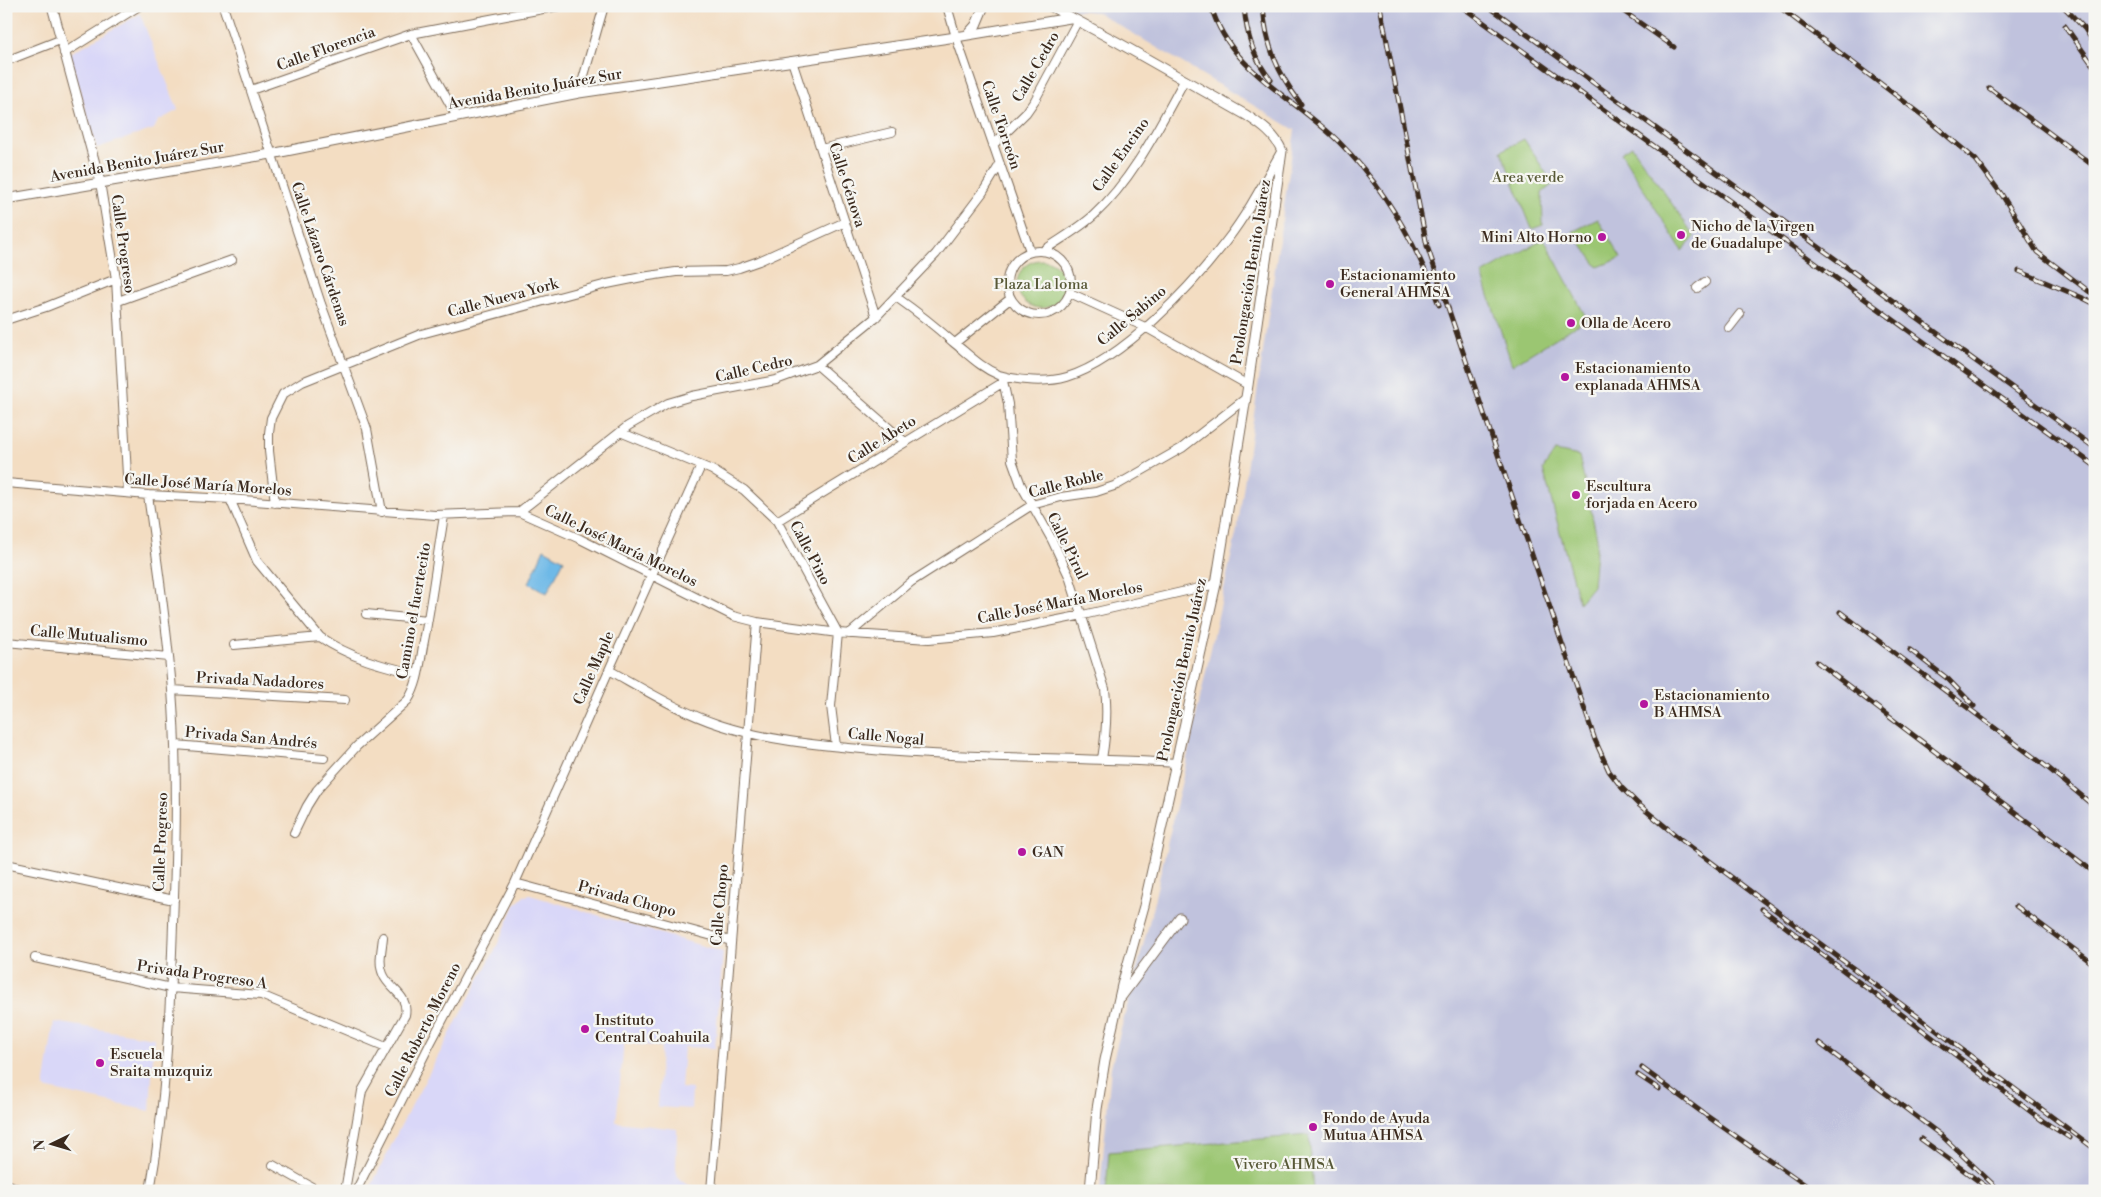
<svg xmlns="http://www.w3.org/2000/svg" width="2101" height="1197" viewBox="0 0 2101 1197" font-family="'Libre Bodoni',serif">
<rect width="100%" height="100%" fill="#f6f6f2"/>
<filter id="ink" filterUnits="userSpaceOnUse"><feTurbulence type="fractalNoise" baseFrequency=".02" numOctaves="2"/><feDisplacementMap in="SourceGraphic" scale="10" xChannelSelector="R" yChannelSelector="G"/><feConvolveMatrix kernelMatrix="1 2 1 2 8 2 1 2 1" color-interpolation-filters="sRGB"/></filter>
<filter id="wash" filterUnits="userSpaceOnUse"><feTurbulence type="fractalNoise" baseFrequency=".0096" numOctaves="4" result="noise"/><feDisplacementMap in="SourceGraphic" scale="20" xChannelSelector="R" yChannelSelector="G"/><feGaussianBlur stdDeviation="1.12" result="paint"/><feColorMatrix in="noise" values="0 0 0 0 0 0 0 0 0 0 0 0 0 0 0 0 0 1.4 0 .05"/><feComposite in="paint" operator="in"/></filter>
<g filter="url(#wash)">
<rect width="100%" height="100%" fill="#f3ddc2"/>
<path fill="#d9d7f8" d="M 140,14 L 178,110 L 158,121 L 154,129 L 97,148 L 69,54 Z
M 530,895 L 723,952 L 715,1048 L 684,1047 L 681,1088 L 692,1089 L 691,1109 L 658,1107 L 661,1047 L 624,1043 L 616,1122 L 677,1129 L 676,1169 L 678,1177 L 681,1181 L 701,1191 L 369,1191 L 399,1129 L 495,950 L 515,905 L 524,896 Z
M 54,1022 L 154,1038 L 150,1111 L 44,1088 Z"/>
<path fill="#c0c2dd" d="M 1065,6 L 2095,6 L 2095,1191 L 1100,1191 L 1111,1067 L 1148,927 L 1184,772 L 1238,525 L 1295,130 L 1097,12 L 1071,10 Z"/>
<path fill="#9bc672" stroke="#6b7848" d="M 1524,139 L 1553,184 L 1542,193 L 1543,225 L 1532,229 L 1501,151 Z
M 1632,146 L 1695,237 L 1682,251 L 1621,153 Z
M 1598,219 L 1621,258 L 1598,267 L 1572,232 Z
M 1544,239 L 1587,319 L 1512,365 L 1482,274 Z
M1017 284a24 24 0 1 1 48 0a24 24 0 1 1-48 0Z
M 1555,451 L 1579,456 L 1597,538 L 1593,586 L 1579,603 L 1543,469 Z
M 1309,1135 L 1313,1191 L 1106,1191 L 1109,1152 Z"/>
<path fill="#6eb9e7" stroke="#547282" d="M 544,549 L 564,560 L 547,593 L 529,583 Z"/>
</g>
<g filter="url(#ink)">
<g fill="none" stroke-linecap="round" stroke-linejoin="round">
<defs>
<path id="minor" d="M 223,6 L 321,304 L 367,429 L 382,512
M 947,6 L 956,37 L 1030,251
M 411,34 L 457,117
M 64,53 L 139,6
M 6,61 L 60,40
M 792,61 L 876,317
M 251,90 L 411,34 L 559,6
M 579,93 L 604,6
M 993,145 L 1026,113 L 1035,100 L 1077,22
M 821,149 L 892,132
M 100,182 L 116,279 L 128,493
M 6,221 L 8,199
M1007 283a32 32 0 1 1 64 0a32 32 0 1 1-64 0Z
M 1043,251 C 1060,239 1079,229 1094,215 C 1133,179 1158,128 1184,81
M 1697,288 L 1705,282
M 1070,293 L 1145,327 L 1248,385
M 896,297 C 916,311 935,326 953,342 C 968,354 981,368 999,375 C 1019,381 1047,383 1067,377 C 1123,360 1192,286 1227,240 C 1248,213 1264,182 1281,152
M 118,301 L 232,260
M 6,320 L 46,307 L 116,279
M 1729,328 L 1740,314
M 955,343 L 1010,299
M 817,365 L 905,442
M 1002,376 L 1008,404 L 1012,460 L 1021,485 L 1052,540 L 1069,576 L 1105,689 C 1108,713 1106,735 1102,759
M 620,432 L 712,470 L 744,490 L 777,521 L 838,633 L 831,706 L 836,746
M 6,483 L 148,495 L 230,499 L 435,515 L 519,512 L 580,539 L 733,616 L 757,622 L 838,633 L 929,639 L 993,633 L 1083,615 L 1216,584
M 148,495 C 157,560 167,625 172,690 C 178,768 176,846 173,924 C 170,1014 166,1102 150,1191
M 230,499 L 257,561 L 320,637 C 350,658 383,666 418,674
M 275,503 L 269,451 L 269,433 L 271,418 L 283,394 L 302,382 L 421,334 L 607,284 L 642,277 L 676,272 L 726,271 L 739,268 L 759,261 L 845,222
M 519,512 L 628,426 L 668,403 L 692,396 L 776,380 L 817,365 L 876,317 L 936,254 L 983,192 L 1000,164
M 777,521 L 1002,383
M 366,614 L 428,620
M 849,634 L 911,582 L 1032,505 L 1061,497 L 1096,492 L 1117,485 L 1182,448 L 1245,399
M 6,642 L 169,657
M 234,645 L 320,637
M 609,670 C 645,690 680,712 720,725 C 766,740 815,745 862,749 C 967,759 1072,757 1176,763
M 172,690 L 345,700
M 176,745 L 324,758
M 294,833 L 307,806 L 317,790 L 357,746 L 408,700 C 419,683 420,661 424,641 C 432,600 437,558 444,516
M 6,864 L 174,900
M 515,883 L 731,941
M 35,958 L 171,988 L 261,995 L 386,1047
M 273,1165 L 319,1191
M 345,1191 L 362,1091 L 405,1015 C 409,994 389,990 383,974 C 378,963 382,949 383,937
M 356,1191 L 431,1042 L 515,883 L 609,670 L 701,466
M 711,1191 L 757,622"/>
<path id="tertiary" d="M 52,6 L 100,182
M 1050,6 L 1119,43 L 1246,115 C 1261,125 1275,134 1282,151 L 1248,385 L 1216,584 L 1144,906 L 1122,985 L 1105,1060 L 1097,1109 L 1090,1191
M 967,35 L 976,25 L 984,6
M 6,199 L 271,154 L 579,93 L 956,37 L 1070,18
M 1121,997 L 1180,918
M 6,1184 L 21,1191"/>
</defs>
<use href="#minor" stroke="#7b6957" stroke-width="10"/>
<use href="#tertiary" stroke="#7b6957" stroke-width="11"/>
<use href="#minor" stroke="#fff" stroke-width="8"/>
<use href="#tertiary" stroke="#fff" stroke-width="9"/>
<defs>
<path id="rail" d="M 1211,6 C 1229,70 1295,98 1339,142 C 1384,187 1417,245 1439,305
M 1244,6 C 1246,32 1254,60 1271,80
M 1263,6 C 1266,46 1277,72 1301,104
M 1380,6 L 1427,246 L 1595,740 L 1609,771 L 1622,788 L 1638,804 L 1679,838 L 2095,1149
M 1461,6 L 2095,466
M 1488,6 L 2095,448
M 1616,6 L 1674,47
M 1778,6 L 1922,115 L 1976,160 L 2002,195 L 2037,252 L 2095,296
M 2063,6 L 2085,29 L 2095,44
M 2065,26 L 2095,68
M 1989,88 L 2095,167
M 2019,271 L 2083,298 L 2095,304
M 1840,612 L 2047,767 L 2095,807
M 1910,650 L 1948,679 L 1974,706
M 1817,662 L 2095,873
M 2016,906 L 2095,965
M 1762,909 L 2043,1121 L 2070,1138
M 1819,1043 L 1942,1136 L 2000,1191
M 1642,1068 L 1707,1116 L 1814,1191
M 1638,1075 L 1659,1089
M 1921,1139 L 1988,1188"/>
</defs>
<use href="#rail" stroke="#3b2a1e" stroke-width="5"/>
<use href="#rail" stroke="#f6f6f2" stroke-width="3" stroke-dasharray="9" stroke-linecap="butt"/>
</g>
</g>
<g fill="#b5179e" stroke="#f6f6f2" stroke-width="2">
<circle cx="1681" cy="235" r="5"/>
<circle cx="1602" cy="237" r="5"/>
<circle cx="1330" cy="284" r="5"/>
<circle cx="1571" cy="323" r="5"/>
<circle cx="1565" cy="377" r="5"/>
<circle cx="1576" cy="495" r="5"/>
<circle cx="1644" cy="704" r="5"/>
<circle cx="1022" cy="852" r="5"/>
<circle cx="585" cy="1029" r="5"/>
<circle cx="100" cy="1063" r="5"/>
<circle cx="1313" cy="1127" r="5"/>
</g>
<g text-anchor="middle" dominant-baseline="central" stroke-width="4.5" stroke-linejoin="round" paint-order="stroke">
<g font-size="15" fill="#3b2a1e" stroke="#f6f6f2">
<text transform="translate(326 49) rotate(-20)">Calle Florencia</text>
<text transform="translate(1036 67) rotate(-60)">Calle Cedro</text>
<text transform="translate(535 89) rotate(-10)">Avenida Benito Juárez Sur</text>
<text transform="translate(1001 125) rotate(71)">Calle Torreón</text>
<text transform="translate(1121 155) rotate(-55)">Calle Encino</text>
<text transform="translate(137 162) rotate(-10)">Avenida Benito Juárez Sur</text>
<text transform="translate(847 185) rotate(72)">Calle Génova</text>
<text transform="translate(123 244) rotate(82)">Calle Progreso</text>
<text transform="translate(320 254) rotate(71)">Calle Lázaro Cárdenas</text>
<text transform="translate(1251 272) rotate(-81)">Prolongación Benito Juárez</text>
<text transform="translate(503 298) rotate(-15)">Calle Nueva York</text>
<text transform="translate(1132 316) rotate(-40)">Calle Sabino</text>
<text transform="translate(754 369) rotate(-13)">Calle Cedro</text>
<text transform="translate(882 440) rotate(-32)">Calle Abeto</text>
<text transform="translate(1066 484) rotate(-14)">Calle Roble</text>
<text transform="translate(208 485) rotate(4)">Calle José María Morelos</text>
<text transform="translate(621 546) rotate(26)">Calle José María Morelos</text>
<text transform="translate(1067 546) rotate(64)">Calle Pirul</text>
<text transform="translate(810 553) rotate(62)">Calle Pino</text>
<text transform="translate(1060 603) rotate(-11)">Calle José María Morelos</text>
<text transform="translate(414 611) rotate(-80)">Camino el fuertecito</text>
<text transform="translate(89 636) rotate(5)">Calle Mutualismo</text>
<text transform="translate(594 668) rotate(-66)">Calle Maple</text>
<text transform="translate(1182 670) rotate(-78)">Prolongación Benito Juárez</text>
<text transform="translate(260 681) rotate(3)">Privada Nadadores</text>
<text transform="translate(886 737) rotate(5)">Calle Nogal</text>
<text transform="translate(251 738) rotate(5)">Privada San Andrés</text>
<text transform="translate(161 842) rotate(-88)">Calle Progreso</text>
<text transform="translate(627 899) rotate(15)">Privada Chopo</text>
<text transform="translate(720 905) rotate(-85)">Calle Chopo</text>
<text transform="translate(202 975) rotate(8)">Privada Progreso A</text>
<text transform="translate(423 1030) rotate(-63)">Calle Roberto Moreno</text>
</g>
<g font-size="15" fill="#585937" stroke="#f6f6f2">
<text x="1528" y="177">Area verde</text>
<text x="1041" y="284">Plaza La loma</text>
<text x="1284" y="1164">Vivero AHMSA</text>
</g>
<g font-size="15" fill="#3b2a1e" stroke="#f6f6f2" text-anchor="start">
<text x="1691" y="226">Nicho de la Virgen<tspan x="1691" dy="17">de Guadalupe</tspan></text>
<text x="1592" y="237" text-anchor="end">Mini Alto Horno</text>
<text x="1340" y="275">Estacionamiento<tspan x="1340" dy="17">General AHMSA</tspan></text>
<text x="1581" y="323">Olla de Acero</text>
<text x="1575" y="368">Estacionamiento<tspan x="1575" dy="17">explanada AHMSA</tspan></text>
<text x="1586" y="486">Escultura<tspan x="1586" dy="17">forjada en Acero</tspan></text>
<text x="1654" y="695">Estacionamiento<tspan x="1654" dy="17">B AHMSA</tspan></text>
<text x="1032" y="852">GAN</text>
<text x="595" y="1020">Instituto<tspan x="595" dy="17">Central Coahuila</tspan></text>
<text x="110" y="1054">Escuela<tspan x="110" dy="17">Sraita muzquiz</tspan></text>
<text x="1323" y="1118">Fondo de Ayuda<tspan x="1323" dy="17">Mutua AHMSA</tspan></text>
</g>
</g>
<rect width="2101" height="1197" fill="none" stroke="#f6f6f2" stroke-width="25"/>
<g transform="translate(52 1144) rotate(265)" stroke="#f6f6f2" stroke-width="4" paint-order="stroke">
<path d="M0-4L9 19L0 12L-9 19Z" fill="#3b2a1e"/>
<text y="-8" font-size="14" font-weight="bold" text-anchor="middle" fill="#3b2a1e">N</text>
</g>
</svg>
